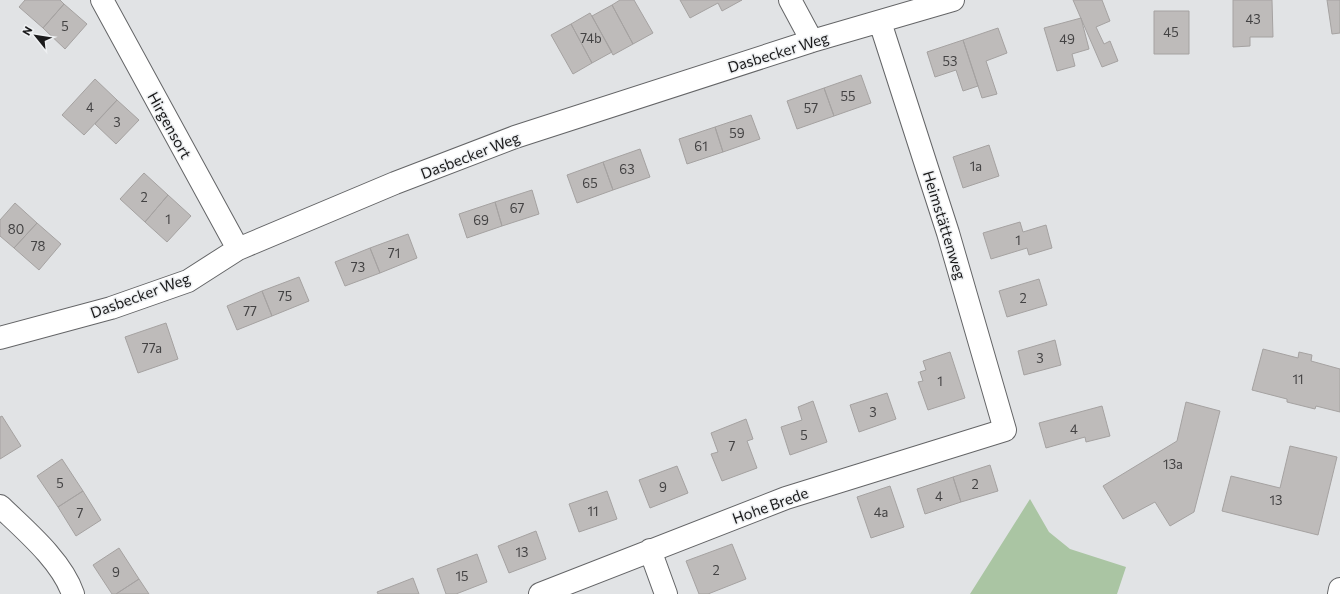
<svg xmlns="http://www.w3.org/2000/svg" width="1340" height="594" viewBox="0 0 1340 594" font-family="Commissioner,sans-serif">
<rect width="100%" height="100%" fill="#e1e3e5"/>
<path fill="#aac5a3" d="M 1030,499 L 1049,532 L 1070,549 L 1126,567 L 1117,594 L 970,594 Z"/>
<path fill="#bebbba" stroke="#a5a2a1" d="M 25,0 L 60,0 L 64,4 L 43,28 L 19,7 Z
M 620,0 L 634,0 L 653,33 L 633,44 L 612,5 Z
M 680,0 L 742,0 L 722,11 L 718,3 L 690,18 Z
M 1073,0 L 1102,0 L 1110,21 L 1096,27 L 1104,44 L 1110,41 L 1118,61 L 1102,67 Z
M 1233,0 L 1272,0 L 1273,37 L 1250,37 L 1250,46 L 1233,47 Z
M 1327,0 L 1340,0 L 1340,33 L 1332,34 Z
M 64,4 L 87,24 L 65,49 L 43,28 Z
M 612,5 L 633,44 L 613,55 L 592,16 Z
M 1154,11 L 1189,11 L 1189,54 L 1154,54 Z
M 590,13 L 612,52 L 592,63 L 571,24 Z
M 1081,18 L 1089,49 L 1072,54 L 1075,66 L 1057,71 L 1044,28 Z
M 571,24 L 592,63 L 573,74 L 551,35 Z
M 998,28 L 1007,53 L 986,61 L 997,94 L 982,98 L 963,40 Z
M 963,40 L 978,86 L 963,91 L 956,70 L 935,77 L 927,52 Z
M 861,75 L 871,103 L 834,116 L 824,88 Z
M 95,79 L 117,100 L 84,135 L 62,115 Z
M 824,88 L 834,116 L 797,129 L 787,101 Z
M 117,100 L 139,120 L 116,144 L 95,124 Z
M 751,115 L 760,139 L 723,152 L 715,127 Z
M 715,127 L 723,152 L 687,164 L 679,139 Z
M 989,145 L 999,176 L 963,188 L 953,157 Z
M 640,149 L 650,177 L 613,190 L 603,162 Z
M 603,162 L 613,190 L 577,203 L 567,175 Z
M 144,173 L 168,195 L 145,222 L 120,199 Z
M 532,190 L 539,214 L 502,226 L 495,202 Z
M 168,195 L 191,216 L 167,242 L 145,222 Z
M 495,202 L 502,226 L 467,238 L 459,214 Z
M 15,203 L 37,223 L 14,248 L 0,236 L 0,220 Z
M 1020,222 L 1023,232 L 1046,225 L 1052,248 L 1029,255 L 1027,248 L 991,259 L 983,233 Z
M 37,223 L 61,244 L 39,270 L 14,248 Z
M 408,234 L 417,258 L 380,273 L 370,248 Z
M 370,248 L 380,273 L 345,286 L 335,262 Z
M 299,277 L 309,301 L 272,316 L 262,291 Z
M 1039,279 L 1047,305 L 1007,317 L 999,291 Z
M 262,291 L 272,316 L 237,330 L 227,306 Z
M 166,323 L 178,359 L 138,373 L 125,337 Z
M 1055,340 L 1061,365 L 1024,375 L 1018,351 Z
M 1263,349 L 1298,358 L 1299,352 L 1312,355 L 1311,361 L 1340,369 L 1340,412 L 1316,406 L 1315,409 L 1287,402 L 1287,399 L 1252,390 Z
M 950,352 L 965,398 L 928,410 L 918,382 L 923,381 L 920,372 L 926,370 L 923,361 Z
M 887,393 L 896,419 L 859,432 L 850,405 Z
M 813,401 L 827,442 L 790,455 L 781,427 L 802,420 L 798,407 Z
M 1186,402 L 1220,411 L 1194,512 L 1170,526 L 1155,502 L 1123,519 L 1103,486 L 1177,441 Z
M 1102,406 L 1110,436 L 1086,442 L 1085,437 L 1046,448 L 1039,423 Z
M 2,416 L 21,446 L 0,459 L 0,417 Z
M 746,419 L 753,439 L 747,441 L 757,468 L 722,481 L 711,454 L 718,452 L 711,433 Z
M 1290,446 L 1337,457 L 1318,535 L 1222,511 L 1231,476 L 1280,488 Z
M 62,459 L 83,491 L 58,507 L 37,476 Z
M 990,465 L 998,491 L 961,502 L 953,477 Z
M 677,466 L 688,493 L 650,508 L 639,480 Z
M 953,477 L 961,502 L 925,514 L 917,489 Z
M 890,486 L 904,527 L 871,538 L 857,497 Z
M 83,491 L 101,520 L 76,536 L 58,507 Z
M 607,491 L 617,519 L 579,532 L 569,504 Z
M 536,531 L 546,559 L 509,573 L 498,546 Z
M 732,544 L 746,579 L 708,594 L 699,594 L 686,561 Z
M 119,548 L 139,579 L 116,594 L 112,594 L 93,565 Z
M 477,554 L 487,582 L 456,594 L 446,594 L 437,569 Z
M 413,578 L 419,594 L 378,594 L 377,592 Z
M 139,579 L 149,594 L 116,594 Z"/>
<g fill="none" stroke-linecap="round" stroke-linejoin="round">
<defs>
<path id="minor" d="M 102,0 L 238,249
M 790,0 L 812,41
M 0,338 L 111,308 L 188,281 L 238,249 L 395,183 L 515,137 L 812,41 L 953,0
M 0,506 C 25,530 62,561 73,594
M 650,550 L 666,594
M 540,594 L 786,498 L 1005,430 L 948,233 L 880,22
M 1339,594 L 1340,589"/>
</defs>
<use href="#minor" stroke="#646567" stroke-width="24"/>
<use href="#minor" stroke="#fff" stroke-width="22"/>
</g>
<g text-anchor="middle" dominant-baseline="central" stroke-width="3" stroke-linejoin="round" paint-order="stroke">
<g font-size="13" fill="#434243">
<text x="1253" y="19">43</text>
<text x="65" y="26">5</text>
<text x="1171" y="32">45</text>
<text x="591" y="38">74b</text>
<text x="1067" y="39">49</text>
<text x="950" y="61">53</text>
<text x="848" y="96">55</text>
<text x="90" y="107">4</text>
<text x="811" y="108">57</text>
<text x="117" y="122">3</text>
<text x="737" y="133">59</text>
<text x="701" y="146">61</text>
<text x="976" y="166">1a</text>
<text x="627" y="169">63</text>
<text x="590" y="183">65</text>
<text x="144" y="197">2</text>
<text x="517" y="208">67</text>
<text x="168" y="219">1</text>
<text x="481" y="220">69</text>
<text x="16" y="229">80</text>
<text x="1018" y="240">1</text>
<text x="38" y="246">78</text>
<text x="394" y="253">71</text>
<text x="358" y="267">73</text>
<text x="285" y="296">75</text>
<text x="1023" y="298">2</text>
<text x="250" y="311">77</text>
<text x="152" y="348">77a</text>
<text x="1040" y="358">3</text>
<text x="1298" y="379">11</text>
<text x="940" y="381">1</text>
<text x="873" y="412">3</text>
<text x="1074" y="429">4</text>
<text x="804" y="435">5</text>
<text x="732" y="446">7</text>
<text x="1173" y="464">13a</text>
<text x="60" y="483">5</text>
<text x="975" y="484">2</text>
<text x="663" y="487">9</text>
<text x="939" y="496">4</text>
<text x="1276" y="500">13</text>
<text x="593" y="511">11</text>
<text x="881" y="512">4a</text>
<text x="80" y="513">7</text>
<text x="522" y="552">13</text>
<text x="716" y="570">2</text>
<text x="116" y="572">9</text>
<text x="462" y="576">15</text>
</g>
<g font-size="15" fill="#1a1a1b" stroke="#eef0f2">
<text transform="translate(778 52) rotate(-17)">Dasbecker Weg</text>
<text transform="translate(170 125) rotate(61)">Hirgensort</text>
<text transform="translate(470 155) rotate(-21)">Dasbecker Weg</text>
<text transform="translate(945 225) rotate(73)">Heimstättenweg</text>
<text transform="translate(140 295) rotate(-20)">Dasbecker Weg</text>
<text transform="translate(770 505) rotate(-20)">Hohe Brede</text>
</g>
</g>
<g transform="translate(36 36) rotate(300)" stroke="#eef0f2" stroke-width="3" paint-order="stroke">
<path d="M0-3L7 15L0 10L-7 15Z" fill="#1a1a1b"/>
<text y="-6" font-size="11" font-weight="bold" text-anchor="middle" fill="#1a1a1b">N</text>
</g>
</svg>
